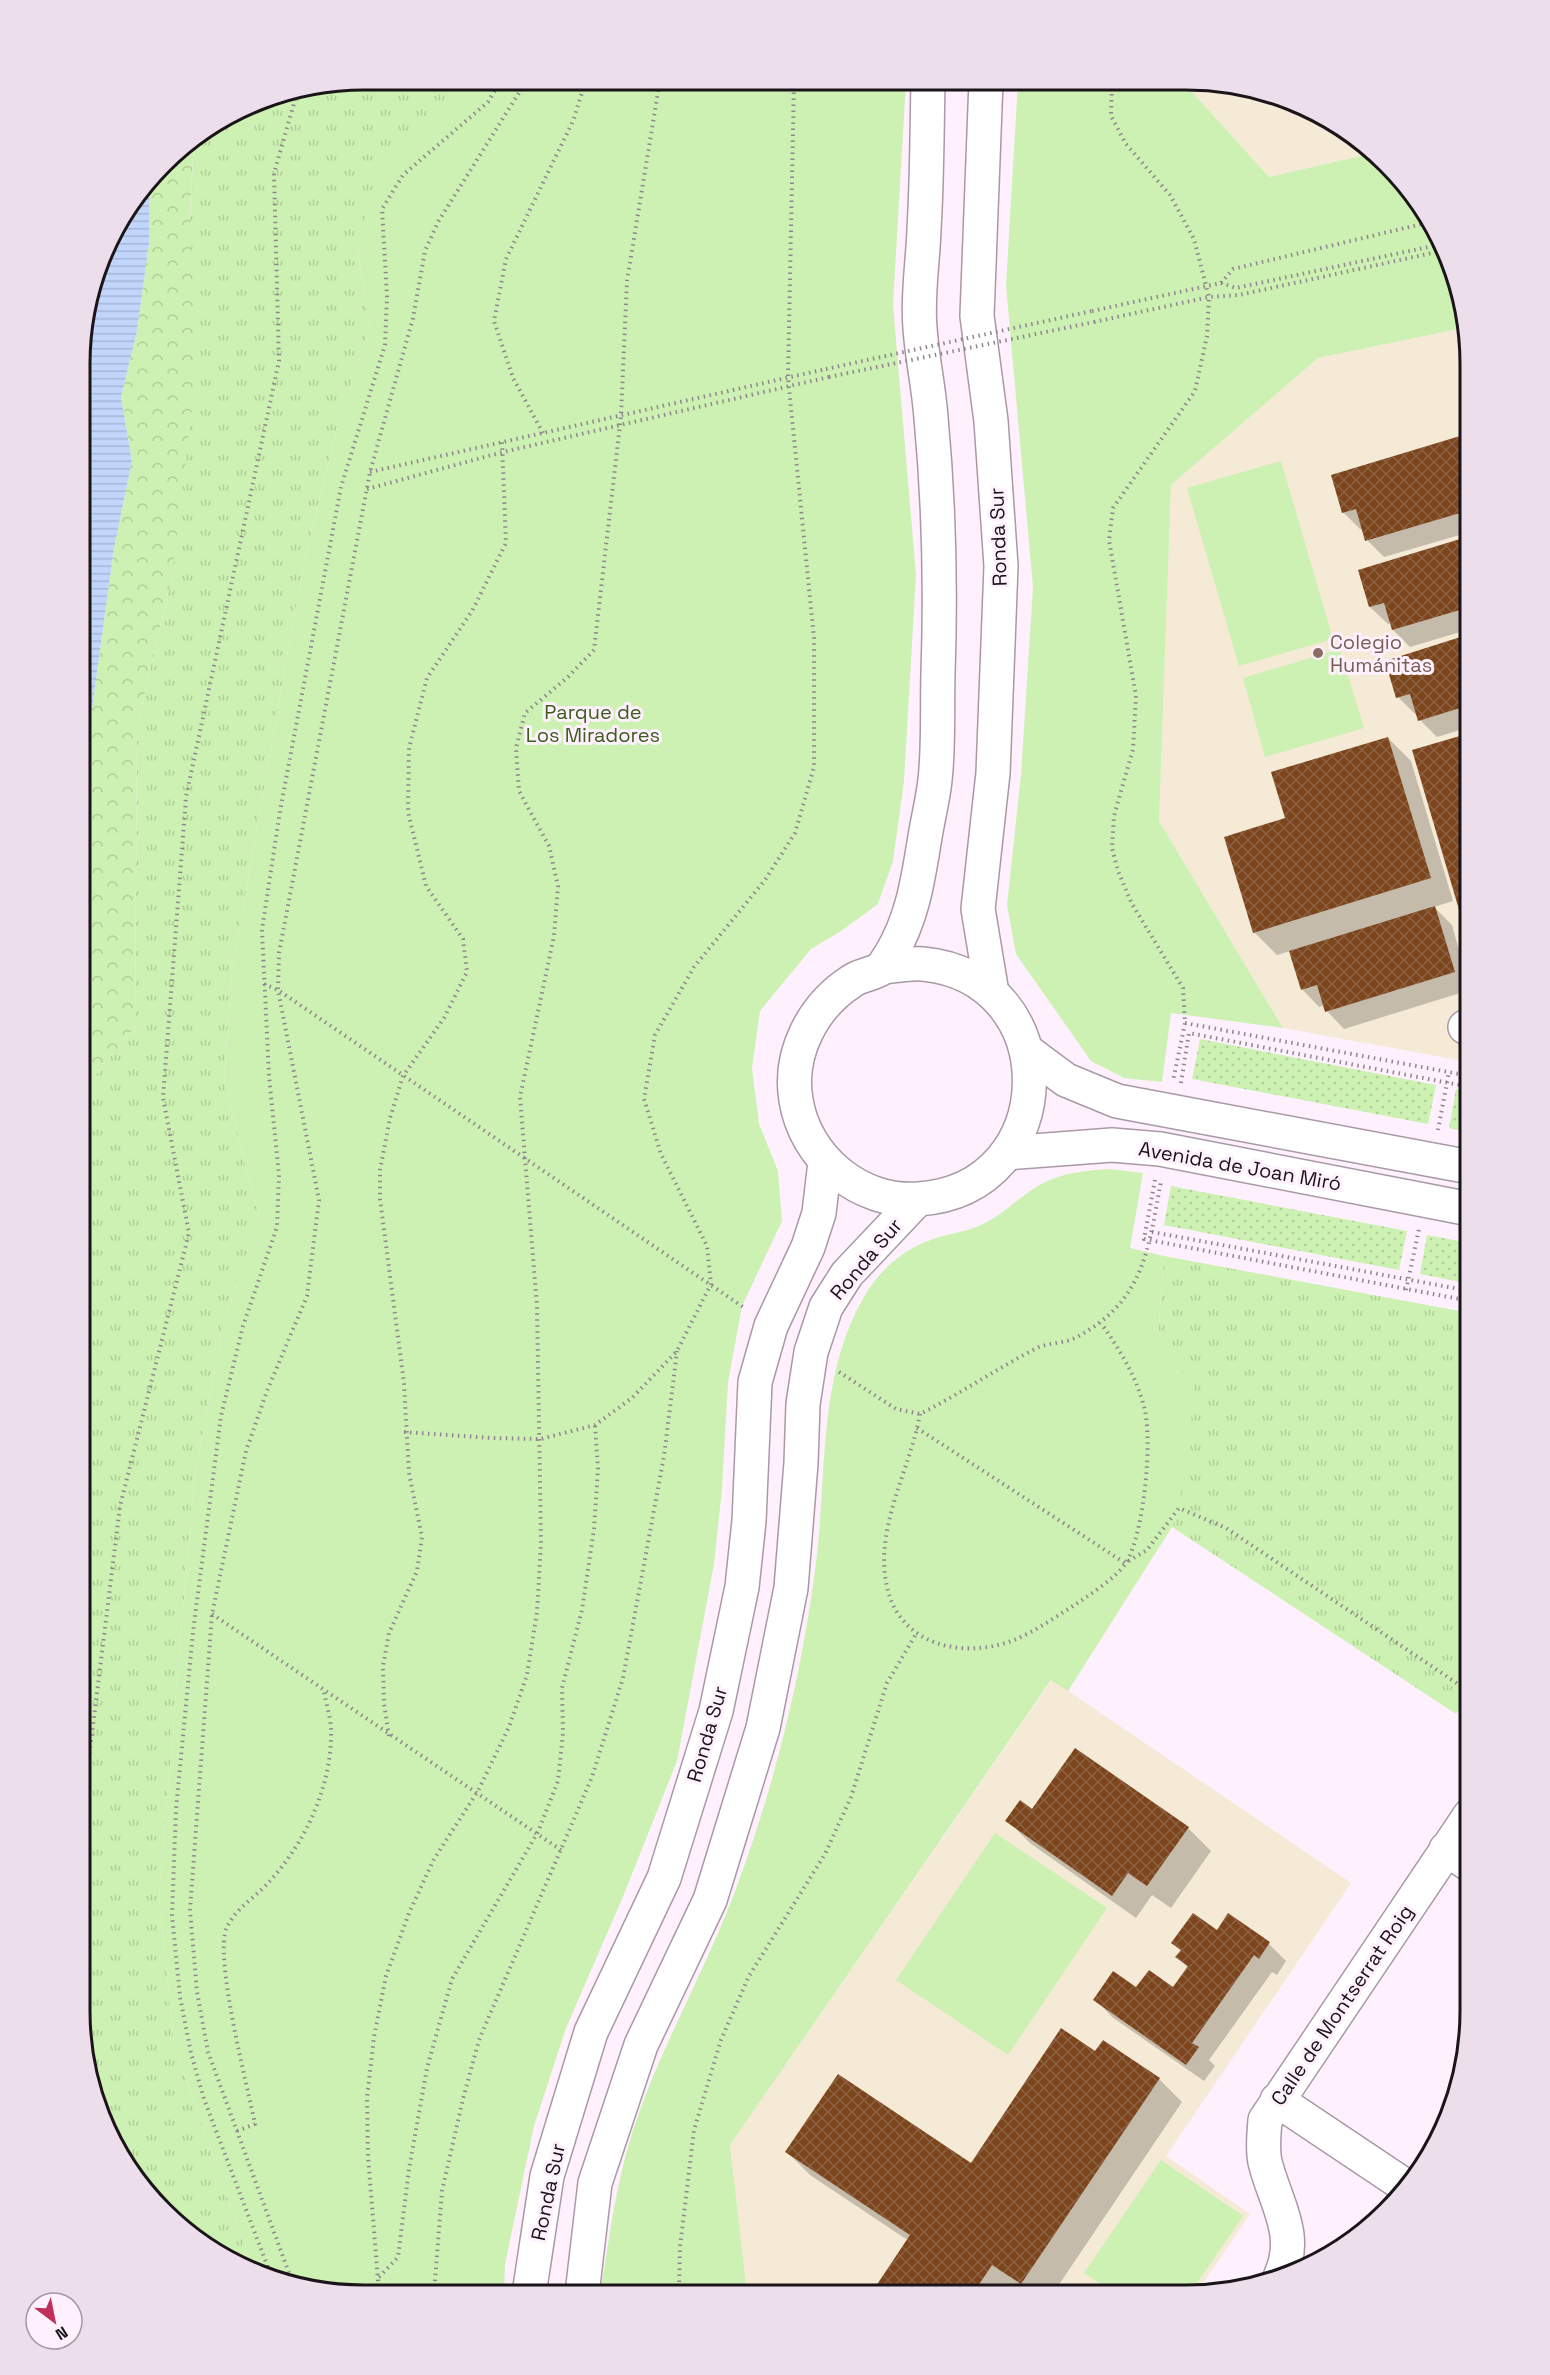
<svg xmlns="http://www.w3.org/2000/svg" width="1550" height="2375" viewBox="0 0 1550 2375" font-family="'Space Grotesk',sans-serif">
<defs>
<pattern id="grass-tufts" width="24" height="20" patternUnits="userSpaceOnUse" patternTransform="scale(1.5)"><rect width="24" height="20" fill="#cdf1b2"/><path d="M3 7l-1-3M5 7V3M7 7l1-3M15 17l-1-3M17 17v-4M19 17l1-3" fill="none" stroke="#afce98"/></pattern>
<pattern id="forest-crowns" width="20" height="18" patternUnits="userSpaceOnUse" patternTransform="scale(1.5)"><rect width="20" height="18" fill="#cdf1b2"/><path d="M2 6a3 3 0 1 1 6 0M12 15a3 3 0 1 1 6 0" fill="none" stroke="#afce98"/></pattern>
<pattern id="garden-dots" width="8" height="8" patternUnits="userSpaceOnUse" patternTransform="scale(1.5)"><rect width="8" height="8" fill="#cdf1b2"/><path d="M2 2h.1M6 6h.1" fill="none" stroke="#afce98" stroke-width="1.8" stroke-linecap="round"/></pattern>
<pattern id="water-rules" width="6" height="5" patternUnits="userSpaceOnUse" patternTransform="scale(1.5)"><rect width="6" height="5" fill="#c2d5fb"/><path d="M0 2.5h6" fill="none" stroke="#a6b6d7"/></pattern>
<pattern id="building-cross-hatch" width="8" height="8" patternUnits="userSpaceOnUse" patternTransform="scale(1.5)"><rect width="8" height="8" fill="#7c451c"/><path d="M0 0l8 8M0 8l8-8" fill="none" stroke="#8c6244"/></pattern>
</defs>
<rect width="100%" height="100%" fill="#fef0fc"/>
<path fill="#f5ead5" d="M 1183,82 L 1223,82 L 1295,101 L 1359,138 L 1374,153 L 1269,177 Z
M 1463,328 L 1470,364 L 1470,1062 L 1283,1028 L 1159,821 L 1171,485 L 1318,358 Z
M 1052,1680 L 1351,1883 L 1166,2156 L 1250,2214 L 1196,2294 L 1186,2295 L 747,2294 L 730,2145 Z"/>
<path fill="url(#grass-tufts)" d="M 364,80 L 473,80 L 357,244 L 370,328 L 340,415 L 302,571 L 232,971 L 224,1079 L 259,1218 L 224,1322 L 194,1479 L 159,1897 L 174,2045 L 254,2273 L 191,2237 L 139,2184 L 101,2120 L 80,2011 L 81,1093 L 135,1027 L 137,726 L 172,576 L 194,140 L 255,101 Z
M 1164,1256 L 1470,1313 L 1470,1694 L 1456,1714 L 1172,1527 L 1179,1508 L 1158,1336 Z"/>
<path fill="url(#forest-crowns)" d="M 194,140 L 190,214 L 196,374 L 172,576 L 137,726 L 135,1027 L 81,1093 L 81,753 L 91,716 L 114,548 L 132,461 L 121,397 L 137,331 L 149,243 L 149,186 L 176,150 Z"/>
<path fill="#cdf1b2" d="M 473,80 L 906,81 L 893,305 L 916,575 L 904,781 L 893,861 L 878,904 L 841,931 L 811,949 L 760,1011 L 752,1068 L 759,1124 L 778,1171 L 782,1221 L 742,1306 L 728,1382 L 722,1489 L 714,1564 L 677,1761 L 622,1899 L 566,2028 L 534,2126 L 505,2264 L 504,2294 L 327,2293 L 254,2273 L 174,2045 L 159,1897 L 194,1479 L 224,1322 L 259,1218 L 224,1079 L 232,971 L 302,571 L 340,415 L 370,328 L 357,244 L 379,169 L 461,96 Z
M 1018,81 L 1183,82 L 1269,177 L 1374,153 L 1411,191 L 1449,255 L 1463,328 L 1318,358 L 1171,485 L 1159,821 L 1283,1028 L 1171,1013 L 1162,1082 L 1124,1078 L 1091,1061 L 1016,954 L 1007,905 L 1021,775 L 1033,587 L 1006,285 Z
M 1281,461 L 1333,639 L 1239,666 L 1187,488 Z
M 1340,649 L 1364,728 L 1265,757 L 1243,678 Z
M 1109,1169 L 1143,1173 L 1130,1248 L 1164,1256 L 1158,1336 L 1195,1391 L 1179,1508 L 1172,1527 L 1068,1691 L 1051,1680 L 730,2145 L 747,2294 L 600,2294 C 609,2242 615,2188 631,2137 C 658,2050 706,1971 737,1886 C 775,1783 801,1678 815,1570 C 828,1479 816,1379 864,1297 C 878,1272 901,1251 928,1241 C 944,1234 963,1233 979,1226 C 1000,1217 1015,1201 1033,1189 C 1057,1173 1082,1171 1109,1169 Z
M 995,1833 L 1107,1908 L 1008,2055 L 896,1980 Z
M 1161,2160 L 1243,2216 L 1189,2295 L 1117,2295 L 1084,2273 Z"/>
<path fill="url(#garden-dots)" d="M 1200,1039 L 1436,1085 L 1428,1124 L 1192,1079 Z
M 1456,1089 L 1470,1091 L 1470,1133 L 1449,1128 Z
M 1171,1186 L 1407,1231 L 1399,1270 L 1164,1225 Z
M 1427,1235 L 1470,1243 L 1470,1284 L 1420,1274 Z"/>
<path fill="url(#water-rules)" d="M 149,186 L 149,243 L 137,331 L 121,397 L 132,461 L 114,548 L 91,716 L 81,753 L 82,352 L 87,309 L 109,238 Z"/>
<path fill="#0003" d="M 1470,435 L 1470,532 L 1384,557 L 1367,540 L 1363,529 L 1360,529 L 1343,512 L 1332,476 Z
M 1470,537 L 1470,629 L 1410,647 L 1393,630 L 1391,623 L 1388,624 L 1370,607 L 1360,571 Z
M 1470,636 L 1470,727 L 1437,737 L 1420,720 L 1418,714 L 1415,714 L 1398,697 L 1387,662 Z
M 1470,734 L 1470,944 L 1414,751 Z
M 1388,738 L 1411,761 L 1453,901 L 1434,907 L 1452,925 L 1470,990 L 1344,1029 L 1327,1011 L 1325,1005 L 1319,1007 L 1302,989 L 1290,951 L 1277,955 L 1254,932 L 1287,819 Z
M 1033,1811 L 1188,1828 L 1211,1851 L 1171,1908 L 1152,1895 L 1136,1918 L 1030,1843 L 1007,1820 Z
M 1217,1932 L 1269,1944 L 1286,1961 L 1277,1975 L 1272,1972 L 1209,2060 L 1215,2066 L 1204,2081 L 1112,2017 L 1095,1999 L 1137,1989 L 1173,1989 L 1188,1968 L 1177,1957 L 1181,1951 L 1173,1943 Z
M 1103,2042 L 1159,2079 L 1182,2102 L 1052,2295 L 1028,2295 L 1016,2287 L 1010,2295 L 872,2295 L 909,2241 L 810,2175 L 787,2152 L 971,2165 L 1095,2053 Z"/>
<path fill="url(#building-cross-hatch)" d="M 1470,433 L 1470,521 L 1467,511 L 1365,541 L 1356,509 L 1342,513 L 1331,475 Z
M 1470,536 L 1470,607 L 1392,630 L 1384,603 L 1369,607 L 1358,570 Z
M 1470,634 L 1470,705 L 1418,721 L 1410,694 L 1396,698 L 1385,661 Z
M 1470,733 L 1470,947 L 1412,750 Z
M 1388,737 L 1431,878 L 1253,933 L 1224,837 L 1285,818 L 1271,772 Z
M 1435,906 L 1455,972 L 1325,1012 L 1317,985 L 1301,990 L 1289,951 Z
M 1075,1748 L 1189,1827 L 1147,1886 L 1128,1873 L 1112,1896 L 1005,1821 L 1020,1800 L 1032,1809 Z
M 1193,1913 L 1217,1930 L 1228,1913 L 1270,1942 L 1259,1959 L 1254,1955 L 1192,2043 L 1199,2047 L 1186,2065 L 1093,2000 L 1113,1971 L 1136,1987 L 1149,1970 L 1173,1987 L 1188,1966 L 1175,1957 L 1181,1950 L 1171,1943 Z
M 1061,2028 L 1095,2051 L 1103,2040 L 1160,2078 L 1021,2284 L 992,2265 L 972,2295 L 870,2295 L 910,2235 L 785,2152 L 838,2074 L 971,2163 Z"/>
<g fill="none" stroke-linecap="round" stroke-linejoin="round">
<defs>
<path id="minor" d="M 1465,1027 L 1470,1028
M 1027,1051 L 1066,1080 L 1117,1101 L 1470,1167
M 1007,1153 L 1112,1145 L 1160,1149 L 1470,1209
M 1446,1849 L 1470,1865
M 1277,2100 L 1407,2187
M 1280,2277 C 1300,2234 1275,2203 1265,2162 C 1262,2148 1264,2134 1265,2120 L 1470,1815"/>
<path id="major" d="M 986,81 L 977,316 L 991,421 L 1001,566 L 993,773 L 978,909 L 992,993
M 882,967 C 895,966 910,963 923,964 C 1067,978 1064,1189 919,1199 C 860,1204 805,1158 796,1100 C 788,1053 813,1006 852,981 C 860,975 874,974 882,968 C 883,967 890,955 891,954 C 913,917 918,879 925,837 C 928,818 933,799 935,780 C 939,745 937,708 938,673 C 941,587 939,503 931,418 C 929,388 922,358 920,328 C 917,296 923,262 924,229 C 927,180 927,131 928,81
M 529,2294 L 547,2176 L 591,2032 L 664,1878 L 716,1711 L 742,1587 L 749,1521 L 755,1382 L 771,1326 L 808,1247 L 819,1213 L 825,1162
M 582,2294 L 595,2183 L 641,2045 L 710,1900 L 763,1728 L 791,1588 L 801,1463 L 803,1404 L 811,1352 L 826,1307 L 847,1274 L 917,1200"/>
</defs>
<use href="#minor" stroke="#a999a7" stroke-width="36"/>
<use href="#major" stroke="#a999a7" stroke-width="36"/>
<path stroke="#91868f" stroke-width="4" stroke-dasharray="1.5 4.5" stroke-linecap="butt" d="M 1112,82 L 1111,116 L 1126,144 L 1170,195 L 1194,239 L 1209,297 L 1207,336 L 1195,391 L 1113,508 L 1109,540 L 1136,696 L 1133,749 L 1114,816 L 1112,848 L 1118,871 L 1132,904 L 1183,988 L 1185,1023 L 1173,1081
M 1221,283 L 1233,269 L 1430,222
M 1092,311 L 1221,283 L 1236,288 L 1442,244
M 1094,322 L 1209,297 L 1239,295 L 1446,250
M 543,433 L 513,378 L 494,321 L 506,259 L 573,121 L 586,80
M 370,472 L 826,369
M 367,489 L 503,452 L 829,377
M 264,984 L 278,990 L 746,1309
M 1185,1023 L 1470,1076
M 1181,1083 L 1189,1033 L 1470,1087
M 1438,1130 L 1449,1072
M 1155,1180 L 1144,1239 L 1470,1301
M 1152,1232 L 1470,1291
M 1406,1290 L 1419,1229
M 839,1372 L 896,1409 L 920,1414 C 960,1394 996,1369 1035,1349 C 1048,1342 1063,1344 1075,1338 C 1144,1302 1148,1251 1161,1181
M 920,1414 C 910,1471 872,1531 888,1591 C 903,1647 965,1659 1014,1640 C 1034,1632 1054,1618 1073,1606 C 1088,1596 1116,1578 1126,1563 C 1144,1534 1154,1435 1143,1403 C 1134,1372 1119,1349 1101,1323
M 917,1428 L 1125,1563 L 1147,1550 L 1179,1508 L 1226,1528 L 1470,1692
M 404,1432 L 492,1438 L 541,1439 L 595,1425 L 632,1398 L 677,1351 L 711,1284 L 707,1246 L 661,1154 L 644,1099 L 655,1035 L 694,967 L 765,880 L 795,833 L 814,767 L 814,638 L 788,378 L 794,81
M 212,1614 L 561,1850
M 389,1736 L 384,1704 L 383,1666 L 389,1633 L 417,1571 L 422,1537 L 409,1473 L 404,1383 L 380,1199 L 380,1170 L 390,1118 L 403,1076 L 444,1018 L 467,972 L 463,939 L 426,886 L 408,812 L 409,748 L 427,678 L 472,611 L 506,543 L 502,442
M 80,1831 L 120,1506 L 189,1233 L 163,1098 L 186,797 L 279,361 L 274,173 L 297,93
M 237,2131 L 255,2124 C 248,2088 213,1955 227,1927 C 236,1908 257,1896 270,1881 C 307,1840 333,1783 331,1727 C 330,1716 326,1703 324,1692
M 379,2277 L 398,2257 L 409,2169 L 427,2068 L 452,1979 L 538,1832 L 558,1781 L 563,1733 L 562,1688 L 582,1610 L 594,1529 L 598,1469 L 595,1425
M 272,2278 L 204,2099 L 191,2053 L 180,1997 L 172,1915 L 176,1809 L 193,1632 L 221,1416 L 243,1326 L 277,1227 L 279,1175 L 269,1076 L 262,930 L 280,811 L 341,487 L 385,345 L 387,296 L 382,209 L 403,175 L 488,102 L 501,80
M 293,2284 L 208,2052 L 197,1992 L 190,1910 L 212,1614 L 246,1451 L 267,1391 L 307,1296 L 319,1200 L 278,990 L 279,953 L 370,472 L 413,318 L 425,251 L 438,222 L 527,80
M 379,2293 L 368,2156 L 367,2098 L 374,2037 L 386,1976 L 409,1913 L 434,1859 L 478,1791 L 509,1727 L 527,1675 L 537,1612 L 541,1543 L 537,1306 L 520,1097 L 554,936 L 558,886 L 549,846 L 519,791 L 516,748 L 525,713 L 568,677 L 594,650 L 621,416 L 627,281 L 660,80
M 434,2293 L 442,2191 L 463,2099 L 479,2040 L 592,1777 L 623,1678 L 664,1456 L 677,1351
M 679,2294 L 680,2247 L 694,2130 L 721,2040 L 749,1976 L 825,1854 L 851,1797 L 887,1683 L 916,1634"/>
<use href="#minor" stroke="#fff" stroke-width="33"/>
<use href="#major" stroke="#fff" stroke-width="33"/>
<path stroke="#91868f" stroke-width="4" stroke-dasharray="1.5 4.5" stroke-linecap="butt" d="M 826,369 L 1092,311
M 829,377 L 1094,322"/>
</g>
<circle fill="#8d6e63" stroke="#fef0fc" stroke-width="2" cx="1318" cy="653" r="6"/>
<g text-anchor="middle" dominant-baseline="central" stroke-width="6" stroke-linejoin="round" paint-order="stroke">
<g font-size="20" fill="#1b151a" stroke="#fef0fc">
<text transform="translate(998 537) rotate(-92)">Ronda Sur</text>
<text transform="translate(1240 1166) rotate(10)">Avenida de Joan Miró</text>
<text transform="translate(866 1259) rotate(-50)">Ronda Sur</text>
<text transform="translate(707 1734) rotate(-74)">Ronda Sur</text>
<text transform="translate(1342 2005) rotate(-56)">Calle de Montserrat Roig</text>
<text transform="translate(548 2192) rotate(-78)">Ronda Sur</text>
</g>
<g font-size="20" fill="#785e54" stroke="#fef0fc" text-anchor="start">
<text x="1330" y="642">Colegio<tspan x="1330" dy="23">Humánitas</tspan></text>
</g>
<g font-size="20" fill="#3c5c1c" stroke="#fef0fc">
<text x="593" y="712">Parque de<tspan x="593" dy="23">Los Miradores</tspan></text>
</g>
</g>
<path d="M0 0H1550V2375H0ZM364 90H1186A274 274 0 0 1 1460 364V2011A274 274 0 0 1 1186 2285H364A274 274 0 0 1 90 2011V364A274 274 0 0 1 364 90Z" fill="#ecdeea" fill-rule="evenodd"/>
<path fill="none" stroke="#1b151a" stroke-width="3" d="M364 90H1186A274 274 0 0 1 1460 364V2011A274 274 0 0 1 1186 2285H364A274 274 0 0 1 90 2011V364A274 274 0 0 1 364 90Z"/>
<g transform="translate(54 2321) rotate(148)"><circle r="28" fill="#fef0fc" stroke="#a398a2" stroke-width="1.5"/>
<path d="M0-4.5L10 22L0 15L-10 22Z" fill="#bf315c"/>
<text y="-9" font-size="16" font-weight="bold" text-anchor="middle" fill="#1b151a">N</text>
</g>
</svg>
